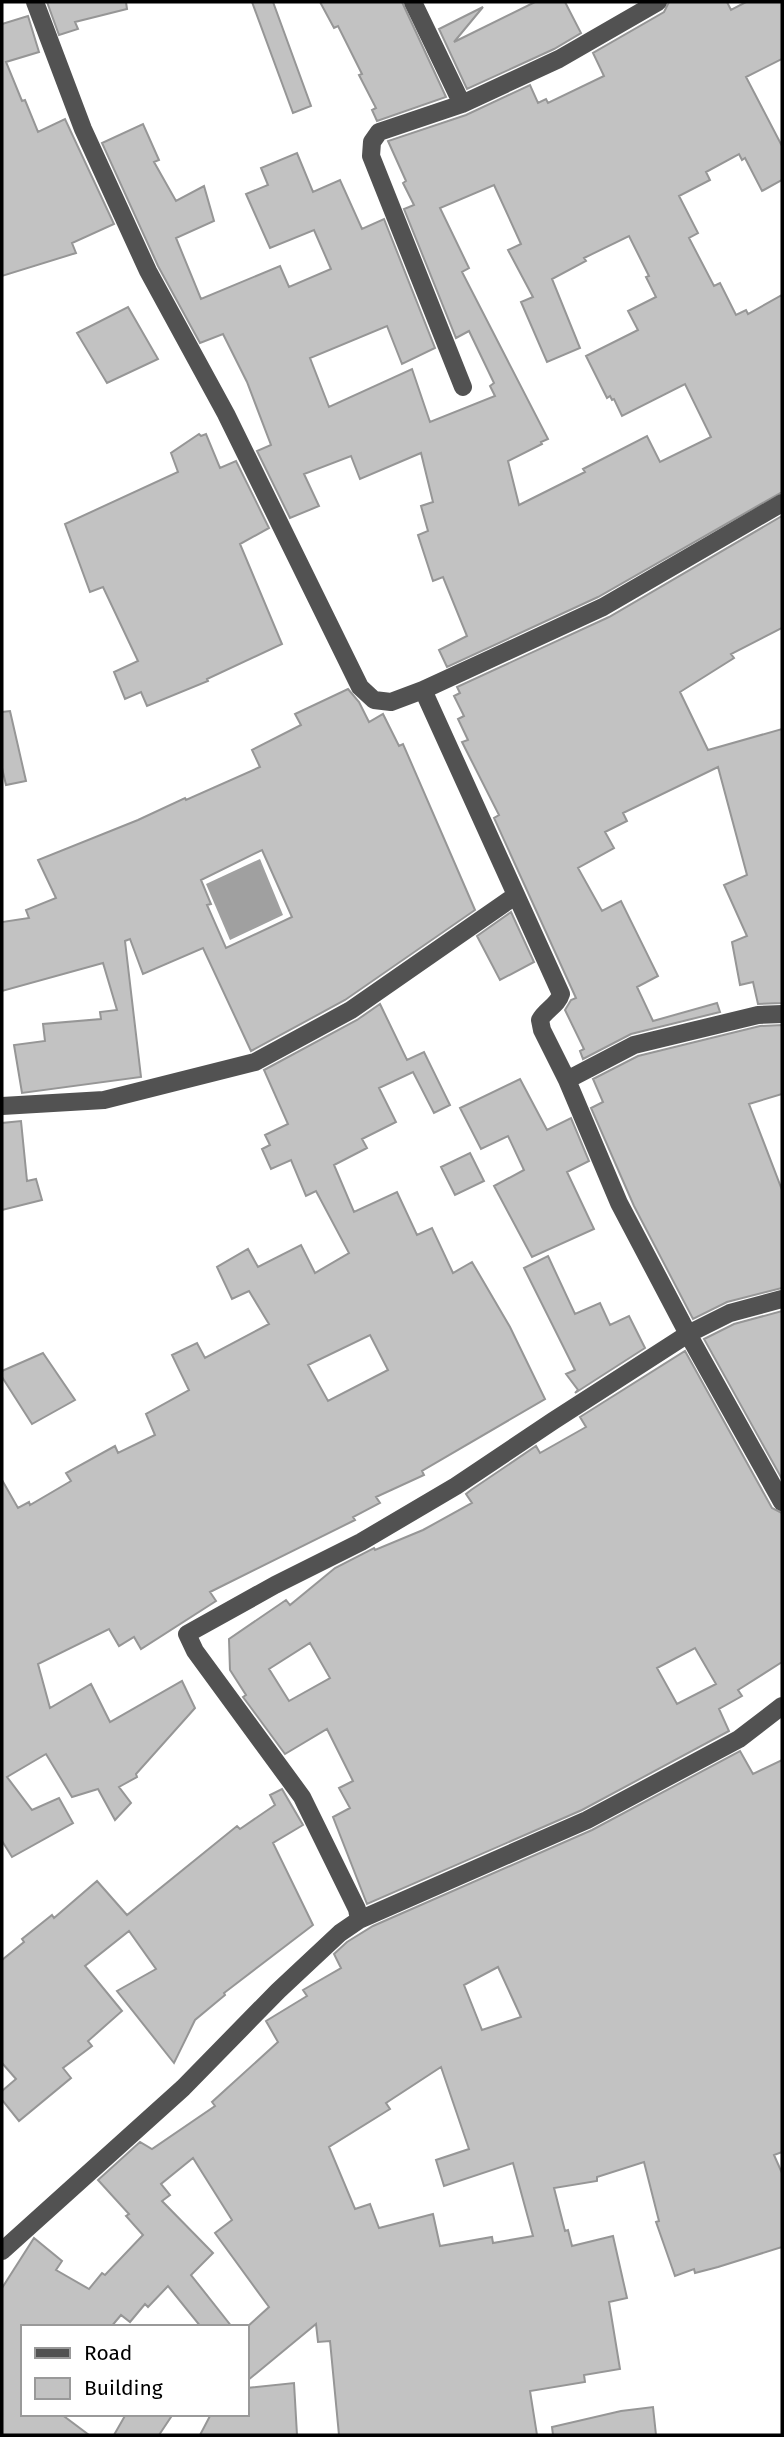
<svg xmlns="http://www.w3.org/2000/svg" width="784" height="2437" viewBox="0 0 784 2437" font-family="'Fira Sans',sans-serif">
<rect width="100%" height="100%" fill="#fff"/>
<path fill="#a0a0a0" d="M 260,859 L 283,915 L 230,940 L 206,884 Z"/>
<path fill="#c2c2c2" stroke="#969696" stroke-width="2" fill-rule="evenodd" d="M 47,2 L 126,2 L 127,9 L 75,22 L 78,29 L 59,35 Z
M 252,2 L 273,2 L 311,106 L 293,113 Z
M 320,2 L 402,2 L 446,97 L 377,121 L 372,110 L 376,108 L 359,75 L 362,74 L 338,26 L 334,28 Z
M 535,2 L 565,2 L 581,33 L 554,49 L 467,89 L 439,29 L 483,7 L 454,42 Z
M 669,2 L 727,2 L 731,10 L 746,2 L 782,2 L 782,59 L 746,77 L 782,146 L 782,180 L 762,191 L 745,158 L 742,160 L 739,154 L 706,172 L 710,180 L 679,196 L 698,233 L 689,238 L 714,286 L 720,283 L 736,315 L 746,310 L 748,314 L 782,295 L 782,492 L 598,597 L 447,667 L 439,650 L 467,636 L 443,577 L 433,581 L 418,535 L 428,531 L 421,506 L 433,502 L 421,453 L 360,479 L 351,456 L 304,474 L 319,506 L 290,518 L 257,451 L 271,445 L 247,382 L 223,334 L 200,343 L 158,266 L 102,143 L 143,124 L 159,160 L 154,162 L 176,201 L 204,186 L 214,221 L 176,238 L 201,299 L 280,266 L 289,287 L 331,269 L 314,230 L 270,248 L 246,194 L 268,185 L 261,168 L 297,153 L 313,192 L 340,180 L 362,229 L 384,219 L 435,348 L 402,364 L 387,326 L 310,358 L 329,407 L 412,369 L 430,422 L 495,396 L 490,386 L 494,383 L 469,331 L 456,338 L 404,209 L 414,205 L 403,183 L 406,181 L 388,141 L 466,115 L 530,85 L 538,103 L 546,99 L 548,103 L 604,76 L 593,53 L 664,12 ZM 494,185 L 521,244 L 508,250 L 533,297 L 521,302 L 547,362 L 580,348 L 552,279 L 586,261 L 584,258 L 629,236 L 649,276 L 646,277 L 656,297 L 628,311 L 638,330 L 586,356 L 607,398 L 610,396 L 612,400 L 614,399 L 622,416 L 685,384 L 711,437 L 660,462 L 647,436 L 583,469 L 585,472 L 519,505 L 508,461 L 542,444 L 541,442 L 548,439 L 462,272 L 469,268 L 440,208 Z
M 28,16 L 39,52 L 6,62 L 22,101 L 25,100 L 38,132 L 65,119 L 114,224 L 72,243 L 76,253 L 2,276 L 2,24 Z
M 128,307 L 158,359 L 107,383 L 77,333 Z
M 199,434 L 201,436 L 206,434 L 220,468 L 236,461 L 269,528 L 240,544 L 282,644 L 207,679 L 208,681 L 147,706 L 141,692 L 125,699 L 114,672 L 138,661 L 103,587 L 90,592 L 65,524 L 178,472 L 171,453 Z
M 782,516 L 782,628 L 731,654 L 734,658 L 680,692 L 708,750 L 782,729 L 782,1003 L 758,1004 L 753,982 L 740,985 L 732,942 L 747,936 L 724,885 L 747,875 L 718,767 L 623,813 L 627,821 L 605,832 L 614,848 L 578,868 L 602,911 L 621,901 L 658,976 L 637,987 L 653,1021 L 717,1003 L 720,1012 L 631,1034 L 583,1059 L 580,1051 L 584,1049 L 565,1010 L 571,1000 L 576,998 L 494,818 L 499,815 L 462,742 L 468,740 L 458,719 L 464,716 L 454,696 L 460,693 L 457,687 L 609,617 Z
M 348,689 L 359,702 L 369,722 L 383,714 L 399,746 L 403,744 L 475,910 L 345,1000 L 251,1051 L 203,948 L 143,974 L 130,939 L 125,941 L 141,1077 L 22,1093 L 14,1045 L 45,1041 L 43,1024 L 101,1019 L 100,1012 L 117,1010 L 103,963 L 2,991 L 2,922 L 29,918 L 26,910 L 56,898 L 38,860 L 138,820 L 185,798 L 186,800 L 260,767 L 252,750 L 301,725 L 295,714 ZM 262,850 L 292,917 L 226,948 L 207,905 L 211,904 L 201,880 Z
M 10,711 L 26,781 L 6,785 L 2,768 L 2,712 Z
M 511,912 L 534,962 L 500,980 L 477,936 Z
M 380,1004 L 407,1060 L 424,1052 L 450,1105 L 434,1113 L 413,1072 L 379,1088 L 396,1122 L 362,1139 L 367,1148 L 334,1165 L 354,1212 L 397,1192 L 417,1235 L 432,1228 L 453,1273 L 472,1262 L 510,1327 L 545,1399 L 422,1471 L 424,1475 L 376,1497 L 380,1503 L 353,1517 L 355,1520 L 210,1592 L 216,1601 L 141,1649 L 134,1637 L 119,1646 L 109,1629 L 38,1664 L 50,1708 L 91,1684 L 110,1722 L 182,1681 L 195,1708 L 136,1774 L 137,1777 L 119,1787 L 131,1803 L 115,1820 L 98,1789 L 72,1797 L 46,1754 L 7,1777 L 32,1810 L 59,1798 L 73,1823 L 12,1857 L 2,1841 L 2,1480 L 18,1508 L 29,1502 L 30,1505 L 71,1481 L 66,1473 L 115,1446 L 118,1453 L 155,1435 L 146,1414 L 189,1390 L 172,1355 L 197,1343 L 205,1358 L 269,1324 L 249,1291 L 232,1299 L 217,1267 L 248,1249 L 258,1267 L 301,1245 L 315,1273 L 349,1253 L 316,1191 L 306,1196 L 291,1160 L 271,1169 L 262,1149 L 270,1145 L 265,1135 L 288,1124 L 264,1070 L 357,1020 ZM 370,1335 L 388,1370 L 328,1401 L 308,1365 Z
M 782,1025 L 782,1094 L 749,1104 L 782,1190 L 782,1288 L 727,1302 L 693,1319 L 634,1206 L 591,1108 L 603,1102 L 593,1079 L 638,1056 L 760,1026 Z
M 520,1079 L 547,1130 L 571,1118 L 589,1161 L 567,1172 L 594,1229 L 532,1257 L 494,1186 L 524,1170 L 508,1136 L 481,1149 L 460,1108 Z
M 21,1121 L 27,1181 L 36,1179 L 42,1200 L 2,1210 L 2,1123 Z
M 470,1153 L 484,1181 L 455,1195 L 441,1167 Z
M 548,1256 L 575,1314 L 600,1303 L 610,1325 L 629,1316 L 645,1348 L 575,1393 L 578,1390 L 566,1374 L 575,1370 L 524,1268 Z
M 782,1311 L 782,1479 L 704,1339 L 734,1324 Z
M 685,1351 L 772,1508 L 782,1513 L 782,1662 L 738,1690 L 742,1696 L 719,1709 L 729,1731 L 582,1810 L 367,1904 L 333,1817 L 350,1808 L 339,1788 L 353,1781 L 327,1729 L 285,1754 L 243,1697 L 246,1695 L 230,1670 L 229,1639 L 286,1600 L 290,1605 L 335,1568 L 374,1548 L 375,1550 L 423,1530 L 472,1503 L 466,1494 L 471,1490 L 536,1446 L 540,1453 L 586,1427 L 580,1417 ZM 310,1643 L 330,1678 L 289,1701 L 269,1669 ZM 695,1648 L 716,1684 L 677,1704 L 657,1668 Z
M 43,1353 L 75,1400 L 32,1424 L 2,1377 L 2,1371 Z
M 740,1751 L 753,1774 L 782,1760 L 782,2152 L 774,2155 L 782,2173 L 782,2247 L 718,2267 L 695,2273 L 694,2269 L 675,2276 L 656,2222 L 659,2221 L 644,2162 L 597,2177 L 597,2181 L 554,2188 L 565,2231 L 568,2230 L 572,2246 L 613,2236 L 627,2298 L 609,2302 L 620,2369 L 584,2375 L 585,2382 L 530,2391 L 537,2435 L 339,2435 L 330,2341 L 318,2342 L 316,2324 L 247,2381 L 247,2327 L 269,2307 L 215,2233 L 232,2220 L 193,2158 L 161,2184 L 170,2195 L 162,2201 L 213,2253 L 191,2275 L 232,2327 L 201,2327 L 168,2286 L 148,2307 L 145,2304 L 130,2322 L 121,2315 L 111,2327 L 23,2327 L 23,2414 L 61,2414 L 89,2435 L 2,2435 L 2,2288 L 34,2238 L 62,2261 L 56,2270 L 89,2289 L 102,2273 L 105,2275 L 143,2235 L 126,2216 L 129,2214 L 98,2180 L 140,2142 L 152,2149 L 215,2106 L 212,2102 L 278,2042 L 266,2021 L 307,1996 L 303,1990 L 341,1968 L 334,1954 L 347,1942 L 373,1926 L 592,1830 ZM 498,1967 L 521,2017 L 482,2030 L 464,1985 ZM 441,2067 L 469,2149 L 436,2160 L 444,2186 L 513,2163 L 533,2236 L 493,2243 L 492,2237 L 440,2246 L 433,2214 L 379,2228 L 370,2204 L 355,2209 L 329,2147 L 390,2109 L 386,2103 Z
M 282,1789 L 303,1825 L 273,1843 L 313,1925 L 224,1993 L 225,1995 L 195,2020 L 174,2063 L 117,1991 L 156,1969 L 129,1931 L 85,1966 L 122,2011 L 88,2041 L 92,2046 L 63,2068 L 71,2078 L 19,2121 L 2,2100 L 2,2091 L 16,2079 L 2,2063 L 2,1960 L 24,1942 L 22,1939 L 52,1915 L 54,1918 L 97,1881 L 127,1915 L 237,1826 L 240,1829 L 275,1805 L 270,1795 Z
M 294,2383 L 297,2435 L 200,2435 L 211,2414 L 247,2414 L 247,2388 Z
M 653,2407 L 656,2435 L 553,2435 L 552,2427 L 621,2411 Z
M 126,2414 L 173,2414 L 159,2435 L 114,2435 Z"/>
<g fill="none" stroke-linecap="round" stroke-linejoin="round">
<path stroke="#525252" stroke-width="18" d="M 35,2 L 83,129 L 148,271 L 226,414 L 360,687 L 374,700 L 391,702 L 423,690 L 603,607 L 782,503
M 413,2 L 462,104
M 463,387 L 371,156 L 372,142 L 379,132 L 462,104 L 559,59 L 658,2
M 423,690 L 561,994 C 558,1005 545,1010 540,1020 L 542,1030 L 567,1080 L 619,1203 L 688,1334 L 782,1502
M 567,1080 L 634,1045 L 758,1015 L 782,1014
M 2,1106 L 104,1100 L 255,1062 L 351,1010 L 515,896
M 359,1920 L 587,1820 L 739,1739 L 782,1706
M 2,2251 L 183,2088 L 278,1991 L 340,1933 L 359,1920 L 357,1909 L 302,1797 L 195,1651 L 187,1634 L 275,1585 L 361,1542 L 456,1486 L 553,1421 L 688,1334 L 730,1313 L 782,1299"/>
</g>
<rect width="784" height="2437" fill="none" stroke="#000000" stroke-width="7"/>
<rect x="21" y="2325" width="228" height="91" fill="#ffffff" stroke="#999999" stroke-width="2"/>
<rect x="35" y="2348" width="35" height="10" fill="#525252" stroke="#999999" stroke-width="2"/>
<text x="84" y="2360" font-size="21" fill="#000000">Road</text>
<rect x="35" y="2378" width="35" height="21" fill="#c2c2c2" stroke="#999999" stroke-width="2"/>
<text x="84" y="2395" font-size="21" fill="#000000">Building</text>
</svg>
